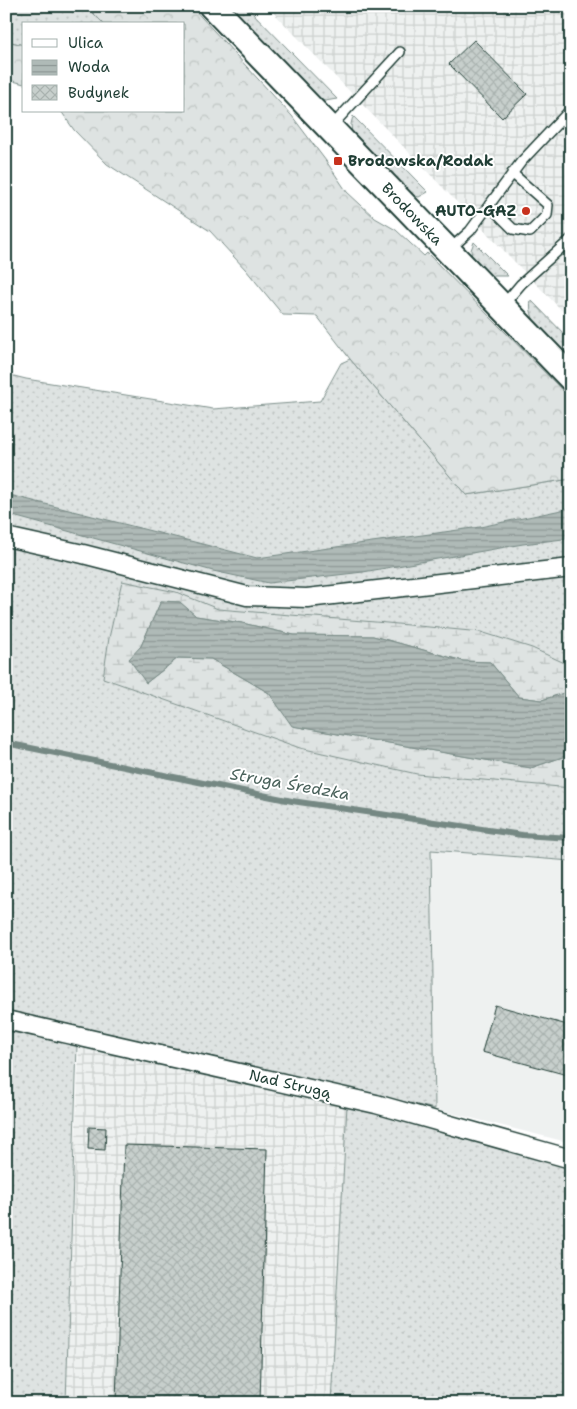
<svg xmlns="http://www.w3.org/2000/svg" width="577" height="1409" viewBox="0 0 577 1409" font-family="'Shantell Sans',sans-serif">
<defs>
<pattern id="industrial-grid" width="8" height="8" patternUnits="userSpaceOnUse" patternTransform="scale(1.25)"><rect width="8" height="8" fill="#eef1f0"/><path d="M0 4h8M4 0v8" fill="none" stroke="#ccd0ce"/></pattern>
<pattern id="grass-dots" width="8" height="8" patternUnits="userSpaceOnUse" patternTransform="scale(1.25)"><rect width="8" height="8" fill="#dee3e2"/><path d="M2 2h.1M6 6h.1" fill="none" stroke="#bec4c2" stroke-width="1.8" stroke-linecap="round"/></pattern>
<pattern id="forest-crowns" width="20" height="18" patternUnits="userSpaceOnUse" patternTransform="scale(1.25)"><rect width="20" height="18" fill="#dee3e2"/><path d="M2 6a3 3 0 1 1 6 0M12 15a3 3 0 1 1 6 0" fill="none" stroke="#bec4c2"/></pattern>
<pattern id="wetland-marsh" width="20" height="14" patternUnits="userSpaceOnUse" patternTransform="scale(1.25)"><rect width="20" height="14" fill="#dee3e2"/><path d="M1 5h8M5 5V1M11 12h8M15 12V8" fill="none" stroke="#bec4c2"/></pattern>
<pattern id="water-rules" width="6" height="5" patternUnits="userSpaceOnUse" patternTransform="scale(1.25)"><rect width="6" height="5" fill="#afbab7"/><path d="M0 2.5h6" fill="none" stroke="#8e9896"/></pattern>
<pattern id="building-cross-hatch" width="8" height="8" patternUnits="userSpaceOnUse" patternTransform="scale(1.25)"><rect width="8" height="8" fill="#c7cfcc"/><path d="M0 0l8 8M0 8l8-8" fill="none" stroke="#aab3b0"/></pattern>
</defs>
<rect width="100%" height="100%" fill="#fff"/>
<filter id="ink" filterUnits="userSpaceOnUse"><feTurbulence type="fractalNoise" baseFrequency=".02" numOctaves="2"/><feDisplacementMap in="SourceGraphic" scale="10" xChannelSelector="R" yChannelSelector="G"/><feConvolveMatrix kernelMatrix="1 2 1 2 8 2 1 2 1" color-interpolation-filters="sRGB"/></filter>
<g filter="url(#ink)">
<path fill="#eef1f0" d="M 431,849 L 571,861 L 571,1143 L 435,1109 Z"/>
<path fill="url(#industrial-grid)" d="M 267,6 L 571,6 L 571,320 L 328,69 Z
M 79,1044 L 347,1105 L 331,1403 L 66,1403 Z"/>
<path fill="url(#grass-dots)" stroke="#7e908b" d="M 6,6 L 86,6 L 104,24 L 24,24 L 24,45 L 6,41 Z
M 225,6 L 246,6 L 337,99 L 325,101 L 316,98 Z
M 353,116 L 419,183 L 428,192 L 419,197 L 410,195 L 352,134 L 351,124 Z
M 474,242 L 508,276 L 489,276 L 472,259 L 471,250 Z
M 531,300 L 571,341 L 571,362 C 555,345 526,325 531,300 Z
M 350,359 L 466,495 L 571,479 L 571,561 L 307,593 L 269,593 L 6,531 L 6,374 L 26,379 L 213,409 L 320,401 L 341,363 Z
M 6,544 L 246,602 L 571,575 L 571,861 L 431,850 L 435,1109 L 6,1010 Z
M 6,1031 L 77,1045 L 66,1403 L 6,1403 Z
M 347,1105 L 571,1166 L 571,1403 L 331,1403 Z"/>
<path fill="url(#forest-crowns)" stroke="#7e908b" d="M 86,6 L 191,6 L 292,116 L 326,161 L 347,192 L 375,218 L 396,230 L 424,256 L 427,253 L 571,399 L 571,479 L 466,495 L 350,359 L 317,316 L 283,315 L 246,270 L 210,231 L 107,164 L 74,130 L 61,111 L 184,111 L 184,24 L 104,24 Z
M 6,41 L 24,45 L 24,84 L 6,79 Z"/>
<path fill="url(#wetland-marsh)" stroke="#7e908b" d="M 122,581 L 176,592 L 218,609 L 387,623 L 481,632 L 532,648 L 571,666 L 571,692 L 567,692 L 542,700 L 519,697 L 490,662 L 463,661 L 373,636 L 294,635 L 242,623 L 196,616 L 179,602 L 161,601 L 141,646 L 146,683 L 178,658 L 211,659 L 269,693 L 293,726 L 531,768 L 571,754 L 571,788 L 417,774 L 300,748 L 103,678 L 109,638 Z"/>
<path fill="url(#water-rules)" stroke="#758883" d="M 6,494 L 257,558 L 480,527 L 571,508 L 571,538 L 523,544 L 363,572 L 269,583 L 213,571 L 6,514 Z
M 161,601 L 180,602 L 196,616 L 242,623 L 294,635 L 373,636 L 463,661 L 490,662 L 519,697 L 542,700 L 567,692 L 571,692 L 571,754 L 531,768 L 292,726 L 269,693 L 211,659 L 178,658 L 146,683 L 129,659 L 141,646 Z"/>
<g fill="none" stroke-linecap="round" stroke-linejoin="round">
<path stroke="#758883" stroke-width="6" d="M 6,743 L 292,801 L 522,835 L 571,838"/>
</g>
<path fill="url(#building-cross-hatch)" stroke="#1f3d34" d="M 474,40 L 527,94 L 502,118 L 449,64 Z
M 495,1005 L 571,1026 L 571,1076 L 482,1052 Z
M 89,1127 L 106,1128 L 105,1150 L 88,1149 Z
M 124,1145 L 267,1149 L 260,1403 L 116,1403 Z"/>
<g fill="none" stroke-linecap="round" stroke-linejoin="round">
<defs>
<path id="lane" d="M 330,128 L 400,52
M 489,205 L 513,229 L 530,232 L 547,215 L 548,205 L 512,173
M 449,250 L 470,231 L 521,162 L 571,109
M 504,304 L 521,284 L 571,239"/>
<path id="street" d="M 6,537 L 83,554 L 247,596 L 307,598 L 571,568
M 6,1020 L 376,1104 L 571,1159"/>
<path id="secondary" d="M 212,6 L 571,378"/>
</defs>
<use href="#lane" stroke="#1f3d34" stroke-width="12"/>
<use href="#street" stroke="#1f3d34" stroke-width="21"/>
<use href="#secondary" stroke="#1f3d34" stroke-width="29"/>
<use href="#lane" stroke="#fff" stroke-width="9"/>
<use href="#street" stroke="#fff" stroke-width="18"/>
<use href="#secondary" stroke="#fff" stroke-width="25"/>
</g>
</g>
<g fill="#c8321e" stroke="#fff" stroke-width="2">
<rect x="333" y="156" width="10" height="10" rx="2.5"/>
<circle cx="526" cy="211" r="5"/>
</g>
<g text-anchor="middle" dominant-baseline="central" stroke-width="4" stroke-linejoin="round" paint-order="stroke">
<g font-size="15" font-weight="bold" fill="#1f3d34" stroke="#fff" text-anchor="start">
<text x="348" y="161">Brodowska/Rodak</text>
<text x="516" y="211" text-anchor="end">AUTO-GAZ</text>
</g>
<g font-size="15" fill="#1f3d34" stroke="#fff">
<text transform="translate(412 214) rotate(46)">Brodowska</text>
<text transform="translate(290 1084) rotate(13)">Nad Strugą</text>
</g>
<g font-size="16" font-style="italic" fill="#4a625b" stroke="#fff">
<text transform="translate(290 784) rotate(10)">Struga Średzka</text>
</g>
</g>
<rect width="577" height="1409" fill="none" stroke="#fff" stroke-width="25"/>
<rect x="12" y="12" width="552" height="1384" fill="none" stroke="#1f3d34" stroke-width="2" filter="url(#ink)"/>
<rect x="22" y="22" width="162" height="90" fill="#ffffff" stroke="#a5b1ae"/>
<rect x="32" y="39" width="25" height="8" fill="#ffffff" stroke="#a5b1ae"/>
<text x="68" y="48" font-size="15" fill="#1f3d34">Ulica</text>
<rect x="32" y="60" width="25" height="15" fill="url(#water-rules)" stroke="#a5b1ae"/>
<text x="68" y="72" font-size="15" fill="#1f3d34">Woda</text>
<rect x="32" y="85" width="25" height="15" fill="url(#building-cross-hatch)" stroke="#a5b1ae"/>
<text x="68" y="98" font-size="15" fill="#1f3d34">Budynek</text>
</svg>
